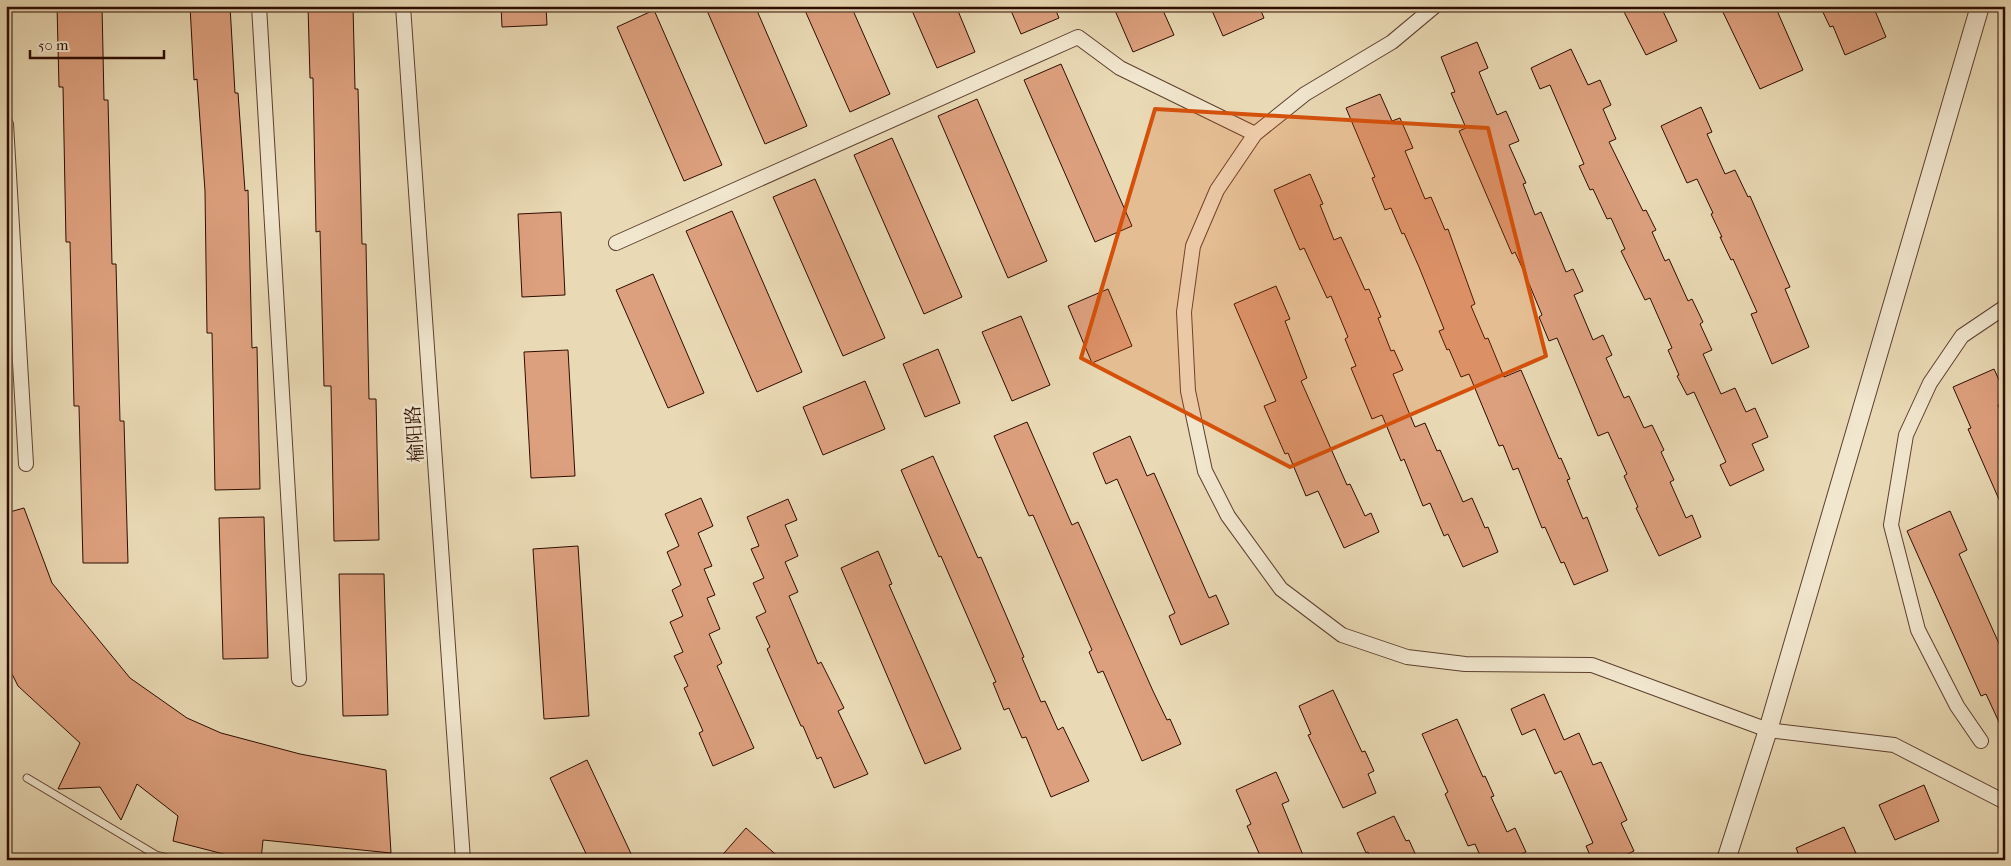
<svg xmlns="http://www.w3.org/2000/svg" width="2011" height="866" viewBox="0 0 2011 866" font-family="'IM FELL French Canon','Noto Serif SC',serif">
<rect width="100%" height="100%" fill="#e9d9b4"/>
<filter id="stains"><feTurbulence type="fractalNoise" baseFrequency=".004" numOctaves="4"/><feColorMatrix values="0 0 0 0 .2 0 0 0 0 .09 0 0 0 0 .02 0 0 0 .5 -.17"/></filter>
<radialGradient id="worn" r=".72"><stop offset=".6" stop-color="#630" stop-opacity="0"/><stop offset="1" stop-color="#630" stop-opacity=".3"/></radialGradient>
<path fill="#dda07e" stroke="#2e0c01" d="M 57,6 L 102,6 L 104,100 L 108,100 L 112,264 L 116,264 L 120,421 L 124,421 L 128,563 L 83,563 L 79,406 L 74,406 L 70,242 L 66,242 L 63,87 L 59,87 Z
M 190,6 L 230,6 L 235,93 L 238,93 L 245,191 L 248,190 L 252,348 L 257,347 L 260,489 L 215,490 L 212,333 L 207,333 L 205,191 L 197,79 L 194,80 Z
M 308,6 L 353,6 L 355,89 L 358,89 L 362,244 L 366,244 L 369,399 L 376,399 L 379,540 L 334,541 L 331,386 L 324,386 L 320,231 L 316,232 L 313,78 L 310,78 Z
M 501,6 L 546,6 L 547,25 L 502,27 Z
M 705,6 L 755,6 L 807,126 L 765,144 Z
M 803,6 L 851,6 L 890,94 L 850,112 Z
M 910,6 L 956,6 L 975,52 L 937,68 Z
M 1009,6 L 1054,6 L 1059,18 L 1021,34 Z
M 1113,6 L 1161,6 L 1174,35 L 1133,52 Z
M 1210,6 L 1259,6 L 1264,18 L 1223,36 Z
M 1621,6 L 1664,6 L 1661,7 L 1677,41 L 1646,55 Z
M 1720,6 L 1775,6 L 1803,70 L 1760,89 Z
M 1820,6 L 1873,6 L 1886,37 L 1845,55 L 1833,26 L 1830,27 Z
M 654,10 L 722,165 L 684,181 L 617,27 Z
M 1477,42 L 1488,68 L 1479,72 L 1497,115 L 1506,111 L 1519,141 L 1509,145 L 1526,183 L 1523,184 L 1535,215 L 1541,212 L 1566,272 L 1573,269 L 1583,291 L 1574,295 L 1593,340 L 1603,335 L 1612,355 L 1606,358 L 1624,398 L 1629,396 L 1644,428 L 1652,425 L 1664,450 L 1661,452 L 1674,480 L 1670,482 L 1686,518 L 1692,515 L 1701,537 L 1659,556 L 1636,508 L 1638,507 L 1624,476 L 1627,474 L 1608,432 L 1598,436 L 1557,338 L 1549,341 L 1539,317 L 1542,315 L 1525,274 L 1515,252 L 1512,254 L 1459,131 L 1466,128 L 1451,93 L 1455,92 L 1441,57 Z
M 1571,49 L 1588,85 L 1600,80 L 1611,105 L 1603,109 L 1616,139 L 1609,142 L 1643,211 L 1646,210 L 1656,230 L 1652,232 L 1665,261 L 1669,259 L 1688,301 L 1692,299 L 1703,322 L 1700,324 L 1712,350 L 1703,354 L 1721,394 L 1735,388 L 1746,412 L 1755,408 L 1768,437 L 1752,444 L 1764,470 L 1730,486 L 1720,465 L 1726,462 L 1694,392 L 1687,395 L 1677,376 L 1679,375 L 1668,350 L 1672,348 L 1650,298 L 1645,300 L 1621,251 L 1625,249 L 1611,218 L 1607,219 L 1593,189 L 1590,190 L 1579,166 L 1584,164 L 1550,85 L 1540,89 L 1531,68 Z
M 1061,64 L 1132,226 L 1095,242 L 1024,80 Z
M 1380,94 L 1392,121 L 1400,118 L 1413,148 L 1405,151 L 1425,199 L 1431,197 L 1445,230 L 1448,229 L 1475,304 L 1471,306 L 1485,339 L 1488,338 L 1504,377 L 1521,370 L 1559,459 L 1561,458 L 1570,479 L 1567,480 L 1583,519 L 1587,517 L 1608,571 L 1574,585 L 1564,562 L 1561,563 L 1545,527 L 1542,528 L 1518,468 L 1513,470 L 1503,445 L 1499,446 L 1469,374 L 1461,377 L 1449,349 L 1447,350 L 1439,331 L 1444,329 L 1419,267 L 1404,233 L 1402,234 L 1391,208 L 1385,210 L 1372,178 L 1375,177 L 1346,108 Z
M 977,99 L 1047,261 L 1008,278 L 938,116 Z
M 1701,107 L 1712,132 L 1707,134 L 1725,174 L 1735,170 L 1748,197 L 1750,196 L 1790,287 L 1785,289 L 1809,347 L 1772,364 L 1751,314 L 1757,312 L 1733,259 L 1731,260 L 1720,237 L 1722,237 L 1711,214 L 1713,213 L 1697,179 L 1687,183 L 1661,126 Z
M 892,138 L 962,297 L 924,314 L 854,155 Z
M 1310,174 L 1323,204 L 1320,205 L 1334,240 L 1341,237 L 1365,290 L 1369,289 L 1381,317 L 1378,318 L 1391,351 L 1394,350 L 1403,370 L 1393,374 L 1415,427 L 1425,423 L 1437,451 L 1440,450 L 1463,502 L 1472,498 L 1485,528 L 1488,527 L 1498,552 L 1463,567 L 1448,534 L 1444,536 L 1430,503 L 1423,506 L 1404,459 L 1401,461 L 1382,415 L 1372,419 L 1351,368 L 1356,366 L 1345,339 L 1348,337 L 1331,296 L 1327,298 L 1304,248 L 1300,250 L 1274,190 Z
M 815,179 L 885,338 L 843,356 L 773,197 Z
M 732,211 L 802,372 L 757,392 L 686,231 Z
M 561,212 L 565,295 L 522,297 L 518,214 Z
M 653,274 L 704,393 L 668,408 L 616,290 Z
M 1276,286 L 1290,319 L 1285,321 L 1307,378 L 1301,381 L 1347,485 L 1350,484 L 1365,516 L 1371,513 L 1379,532 L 1344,548 L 1318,491 L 1306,496 L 1288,453 L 1285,454 L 1264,406 L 1276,401 L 1234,304 Z
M 1108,289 L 1132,346 L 1092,363 L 1068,306 Z
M 1021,316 L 1050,385 L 1012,401 L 982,332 Z
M 938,349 L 960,403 L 925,417 L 903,364 Z
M 568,350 L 575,476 L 531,478 L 524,352 Z
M 1994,369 L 2005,393 L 2005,402 L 1998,405 L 2005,421 L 2005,513 L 1968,429 L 1971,428 L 1953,387 Z
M 865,381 L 885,429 L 823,455 L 803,407 Z
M 1027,422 L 1072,525 L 1078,522 L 1153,691 L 1167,720 L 1170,719 L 1181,744 L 1142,761 L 1103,671 L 1098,673 L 1089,652 L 1092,650 L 1033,515 L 1029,516 L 994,436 Z
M 1130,436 L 1147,476 L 1154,473 L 1209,598 L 1216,595 L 1229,624 L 1181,645 L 1169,616 L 1175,613 L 1117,479 L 1106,484 L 1093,453 Z
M 933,456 L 978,558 L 981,557 L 1024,657 L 1022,658 L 1041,702 L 1045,701 L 1058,730 L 1063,727 L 1089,781 L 1051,797 L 1026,737 L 1022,738 L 1009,708 L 1004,710 L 993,683 L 996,682 L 941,556 L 939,557 L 901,470 Z
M 701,498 L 713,526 L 698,533 L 712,566 L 704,569 L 715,595 L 707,598 L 720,629 L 709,634 L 722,663 L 717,666 L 754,748 L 713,766 L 699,733 L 703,731 L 684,688 L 688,686 L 674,656 L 683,652 L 670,622 L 683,616 L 672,590 L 681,585 L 667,552 L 679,546 L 665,514 Z
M 788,499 L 797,520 L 785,525 L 798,556 L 785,562 L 798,592 L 789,596 L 818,664 L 821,662 L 844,708 L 838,711 L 868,774 L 834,788 L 821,757 L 817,759 L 803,726 L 801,726 L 767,649 L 770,647 L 756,617 L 766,612 L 753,583 L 764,578 L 751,549 L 759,546 L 747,517 Z
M 24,508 L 52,583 L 130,678 L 187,718 L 221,733 L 300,754 L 386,770 L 391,853 L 263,840 L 261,860 L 247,860 L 173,841 L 178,816 L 137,784 L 121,820 L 100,787 L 58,789 L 80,743 L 18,686 L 6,662 L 6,513 Z
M 1950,511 L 1967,550 L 1959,554 L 2005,657 L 2005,735 L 1986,694 L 1981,696 L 1907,531 Z
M 264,517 L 268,658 L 223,659 L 219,518 Z
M 578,546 L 589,716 L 544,719 L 533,549 Z
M 878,551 L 892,584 L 889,585 L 961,749 L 925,764 L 841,568 Z
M 339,574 L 384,574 L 388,715 L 343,716 Z
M 1333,690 L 1362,752 L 1365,751 L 1374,771 L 1368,774 L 1376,793 L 1343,808 L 1308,735 L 1311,734 L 1299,706 Z
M 1544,694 L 1564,740 L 1579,733 L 1593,765 L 1601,762 L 1627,820 L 1621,823 L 1634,851 L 1615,860 L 1592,860 L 1586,846 L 1593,843 L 1561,771 L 1555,774 L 1535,729 L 1522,735 L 1511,709 Z
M 1457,719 L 1483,777 L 1485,776 L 1494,796 L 1491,797 L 1507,832 L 1515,828 L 1526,852 L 1508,860 L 1482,860 L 1475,844 L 1468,846 L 1445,794 L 1448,792 L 1422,734 Z
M 587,760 L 634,860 L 589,860 L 550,778 Z
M 1276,772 L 1289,801 L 1282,804 L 1305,860 L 1262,860 L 1247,826 L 1251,824 L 1236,790 Z
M 1924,785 L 1939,821 L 1895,840 L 1879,805 Z
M 1394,816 L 1406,841 L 1409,840 L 1418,860 L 1371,860 L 1368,852 L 1366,853 L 1357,833 Z
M 1844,827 L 1859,860 L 1801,860 L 1796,848 Z
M 746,828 L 782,860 L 718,860 Z"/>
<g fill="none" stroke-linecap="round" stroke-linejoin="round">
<defs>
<path id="service" d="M 27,778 L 156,855 L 175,860"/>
<path id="minor" d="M 259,6 L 299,679
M 403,6 L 463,860
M 1435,6 L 1392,42 L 1305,94 L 1255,134 L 1217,190 L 1193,246 L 1184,312 L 1188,391 L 1205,471 L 1228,516 L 1281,589 L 1342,635 L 1407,657 L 1465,664 L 1592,665 L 1768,730 L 1894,745 L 2005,802
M 6,124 L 26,464
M 616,243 L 1078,37 L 1120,68 L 1255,134
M 1981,741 L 1957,706 L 1918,630 L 1891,525 L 1906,435 L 1930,383 L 1962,336 L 2005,307"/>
<path id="tertiary" d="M 1726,860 L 1768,730 L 1980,6"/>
</defs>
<use href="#service" stroke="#5d3f2e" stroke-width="9"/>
<use href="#minor" stroke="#5d3f2e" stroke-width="16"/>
<use href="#tertiary" stroke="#5d3f2e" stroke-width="20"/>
<use href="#service" stroke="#f1e6ce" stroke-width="7"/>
<use href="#minor" stroke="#f1e6ce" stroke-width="14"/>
<use href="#tertiary" stroke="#f1e6ce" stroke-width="18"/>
</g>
<path fill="#d5510b" fill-opacity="0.2" stroke="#d5510b" stroke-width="4" stroke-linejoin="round" d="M 1155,109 L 1488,128 L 1546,356 L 1290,467 L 1081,358 Z"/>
<g text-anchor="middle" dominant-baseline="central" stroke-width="5" stroke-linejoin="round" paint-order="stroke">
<g font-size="19" fill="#2e0c01" stroke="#f1e6ce">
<text transform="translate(415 434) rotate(-94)">榆阳路</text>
</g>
</g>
<rect width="2011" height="866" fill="none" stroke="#e9d9b4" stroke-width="25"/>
<rect x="8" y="8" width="1996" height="851" fill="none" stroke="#2e0c01" stroke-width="2.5"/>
<rect x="12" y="12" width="1986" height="841" fill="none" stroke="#2e0c01"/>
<path d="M30 50v8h134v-8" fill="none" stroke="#2e0c01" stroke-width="2.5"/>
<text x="38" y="50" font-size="15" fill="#2e0c01" stroke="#f1e6ce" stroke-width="4" paint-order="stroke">50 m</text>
<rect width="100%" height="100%" filter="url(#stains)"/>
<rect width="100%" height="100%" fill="url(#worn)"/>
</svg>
